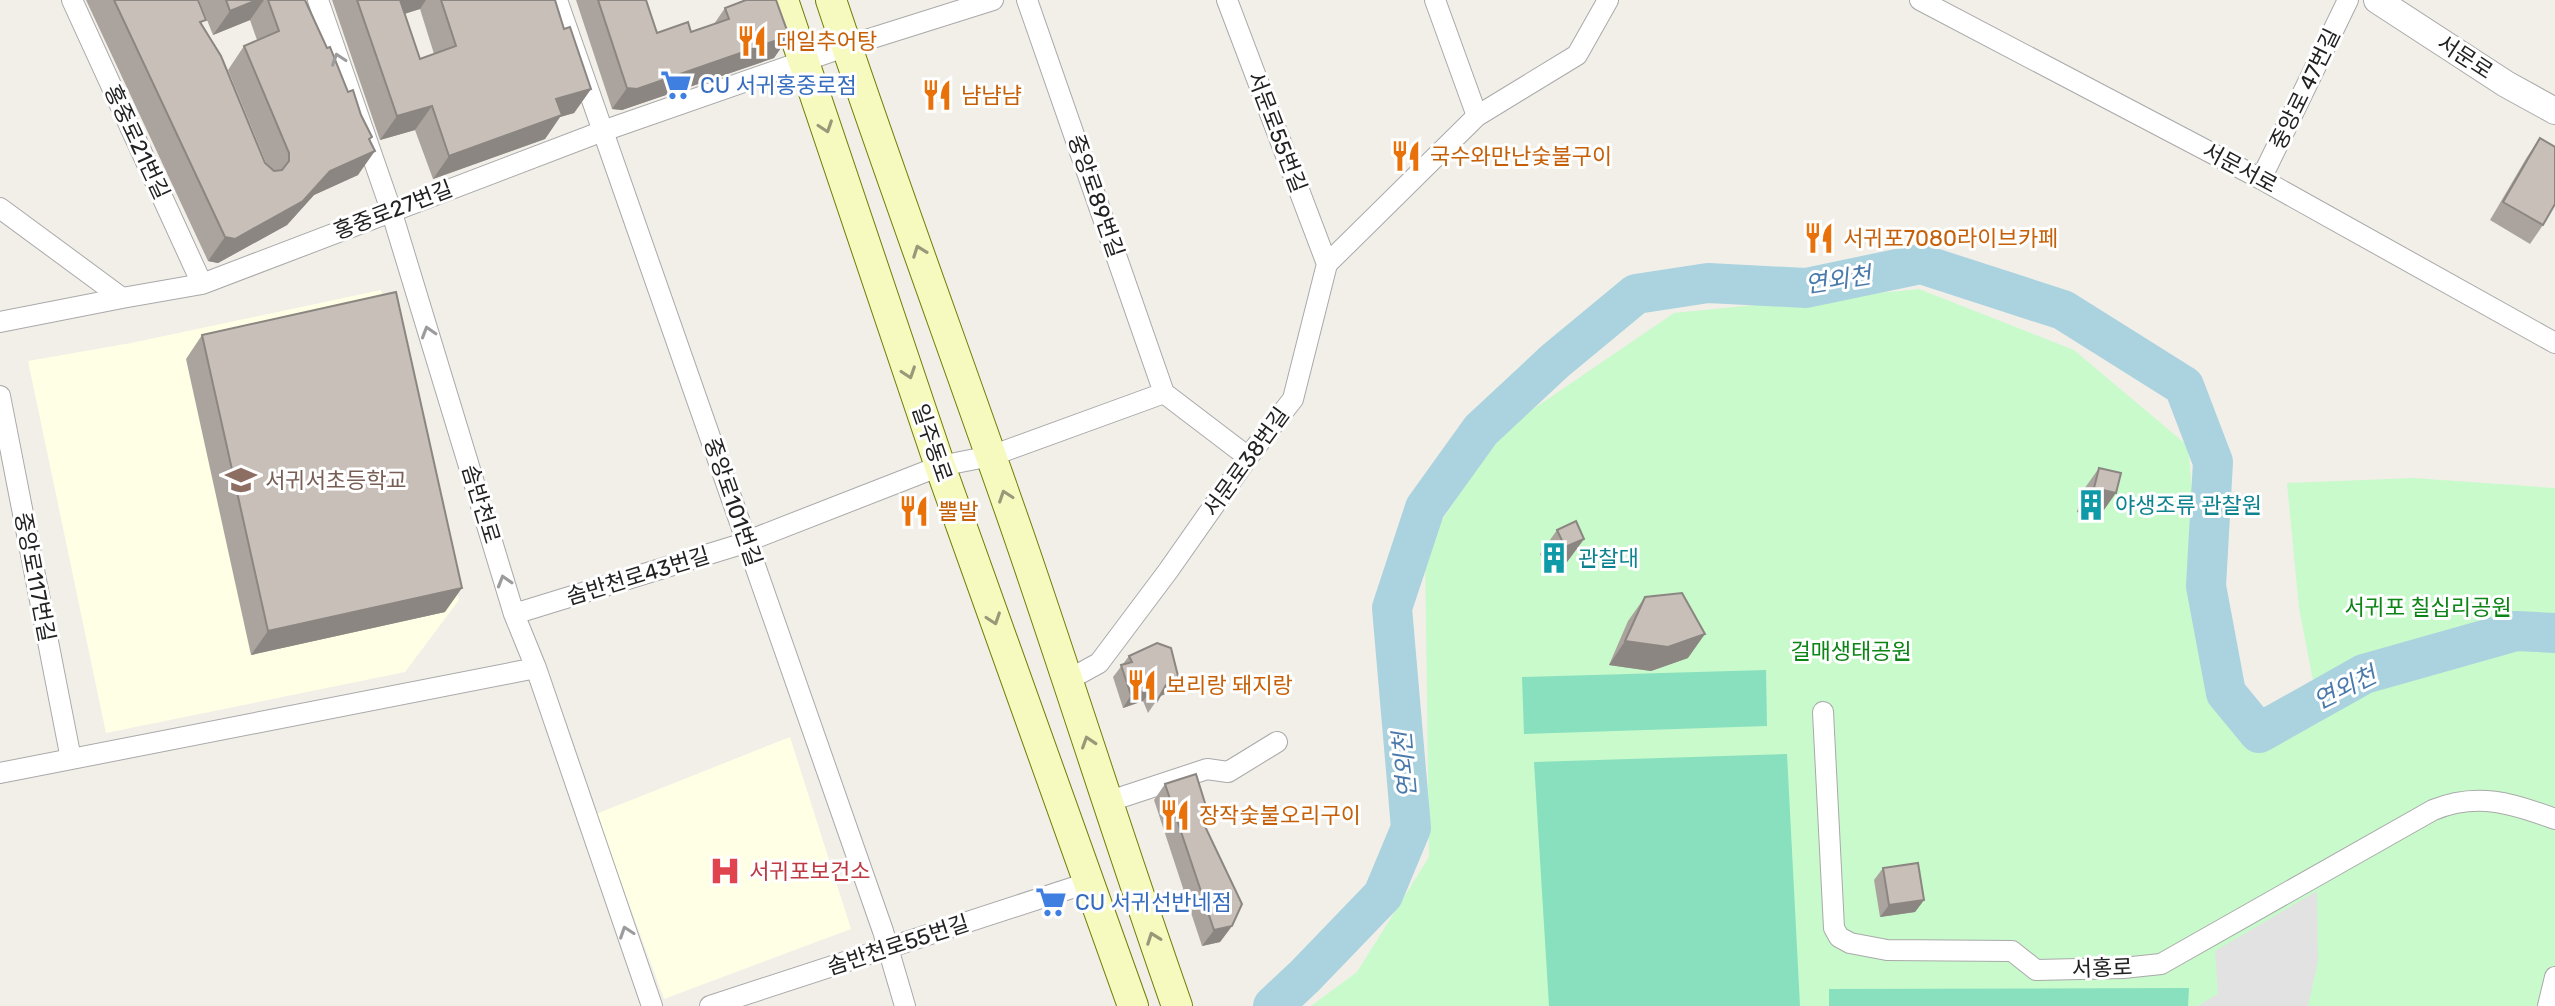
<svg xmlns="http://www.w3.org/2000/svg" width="2555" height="1006" viewBox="0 0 2555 1006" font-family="Rubik,'Noto Sans KR',sans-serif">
<rect width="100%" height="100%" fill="#f2efe9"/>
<path fill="#ffffe5" d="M 381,290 L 459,600 L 405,672 L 106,733 L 28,361 L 131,343 Z
M 790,737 L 851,929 L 664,999 L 596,814 Z"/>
<path fill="#c8facc" d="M 1919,289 L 2074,350 L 2188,446 L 2206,643 L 2252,745 L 2321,722 L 2299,608 L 2287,483 L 2413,478 L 2555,488 L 2555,1006 L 1311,1006 L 1357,972 L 1429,857 L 1425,546 L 1501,431 L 1674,313 Z"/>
<path fill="#88e0be" d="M 1766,670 L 1767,726 L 1524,734 L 1522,677 Z
M 1787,754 L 1800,1006 L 1549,1006 L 1534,762 Z
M 2189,988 L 2188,1006 L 1829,1006 L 1829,989 Z"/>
<path fill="#e2e2e2" d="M 2317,891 L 2318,961 L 2308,1006 L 2198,1006 L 2218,994 L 2215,951 Z"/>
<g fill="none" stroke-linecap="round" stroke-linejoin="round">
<path stroke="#aad3df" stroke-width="40" d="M 1273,1006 L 1305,976 L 1383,895 L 1411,828 L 1392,608 L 1425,508 L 1481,430 L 1555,361 L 1636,294 L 1708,283 L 1806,288 L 1921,264 L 2063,310 L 2184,386 L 2213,462 L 2206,586 L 2226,693 L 2259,733 L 2364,674 L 2516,631 L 2555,633"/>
<defs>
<path id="minor" d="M 72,0 L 202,284
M 318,0 L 391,210 L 514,614 L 536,668 L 652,1006
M 557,0 L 883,931 L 905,1006
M 1227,0 L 1327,264
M 1435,0 L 1477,116
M 1920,0 L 2261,179 L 2555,343
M 2261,179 L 2348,0
M 0,208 L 122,298 L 202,284 L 603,131 L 847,46 L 993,0
M 0,322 L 122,298
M 1164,393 L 1248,457
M 0,396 L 71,759
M 514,614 L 735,546 L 940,466 L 991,456 L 1164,393 L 1027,0
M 1068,680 L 1099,663 L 1168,571 L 1248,457 L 1293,399 L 1327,264 L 1477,116 L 1577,55 L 1608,0
M 1823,712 L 1834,928 L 1839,937 L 1850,943 L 1887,950 L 2012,951 L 2036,970 L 2123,968 L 2161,964 L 2433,810 C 2477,792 2512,803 2555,819
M 0,773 L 536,668
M 1107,802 L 1207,769 L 1228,772 L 1277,742
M 710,1006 L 1087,883
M 2548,1006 L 2555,977"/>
<path id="tertiary" d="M 2377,0 L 2506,84 L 2555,111"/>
<path id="secondary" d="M 783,0 L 940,466 L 1133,1006
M 831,0 C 891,180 957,357 1019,536 C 1073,693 1122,850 1177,1006"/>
</defs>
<use href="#minor" stroke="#a9a9a9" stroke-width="22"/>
<use href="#tertiary" stroke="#a9a9a9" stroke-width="28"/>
<use href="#secondary" stroke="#707d05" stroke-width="32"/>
<use href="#minor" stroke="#fff" stroke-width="20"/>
<use href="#tertiary" stroke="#fff" stroke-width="26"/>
<use href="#secondary" stroke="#f7fabf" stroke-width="30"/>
</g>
<path fill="#aba49e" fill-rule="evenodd" d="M 86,0 L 198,0 L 202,25 L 265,163 L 267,165 L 228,70 L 244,46 L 257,40 L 250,20 L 213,35 L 199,0 L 305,0 L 370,140 L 358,175 L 314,195 L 287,225 L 218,263 L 208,261 Z
M 332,0 L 555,0 L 564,29 L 591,89 L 574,113 L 560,117 L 545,139 L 433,179 L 415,130 L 380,140 ZM 420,9 L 434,54 L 420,59 L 405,13 Z
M 576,0 L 646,0 L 657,33 L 691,32 L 714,24 L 725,8 L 789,36 L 774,58 L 622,110 L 612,109 Z
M 2540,138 L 2543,225 L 2530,244 L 2490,220 L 2527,157 Z
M 202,335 L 445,612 L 251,655 L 186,359 Z
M 2099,468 L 2099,517 L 2077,512 L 2082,492 Z
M 1557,530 L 1584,539 L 1567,562 L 1548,571 L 1540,554 Z
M 1645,597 L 1688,658 L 1651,671 L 1609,665 L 1628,621 Z
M 1129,656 L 1179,680 L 1170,692 L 1159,697 L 1148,713 L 1143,701 L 1123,708 L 1113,677 Z
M 1165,784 L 1209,816 L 1204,823 L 1232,926 L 1220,942 L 1202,946 L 1154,800 Z
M 1883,868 L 1924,900 L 1915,912 L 1880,917 L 1874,880 Z"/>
<path fill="#8b8681" d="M 257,0 L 264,0 L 250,20 L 213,35 L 230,11 Z
M 397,0 L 426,0 L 420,9 L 383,21 Z
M 789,36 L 774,58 L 622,110 L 612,109 L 627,88 Z
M 591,89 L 574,113 L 560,117 L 545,139 L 433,179 L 449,156 L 556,99 Z
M 432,106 L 415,130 L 380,140 L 397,116 Z
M 372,137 L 356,159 L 375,151 L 358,175 L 314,195 L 287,225 L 218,263 L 208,261 L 225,237 L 330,171 Z
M 2094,488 L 2116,493 L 2099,517 L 2077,512 Z
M 1584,539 L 1567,562 L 1548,571 L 1565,547 Z
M 462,588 L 445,612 L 251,655 L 268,631 Z
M 1705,634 L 1688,658 L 1651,671 L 1609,665 L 1625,641 Z
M 1179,680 L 1170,692 L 1157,697 L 1166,685 Z
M 1152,689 L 1143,701 L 1123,708 L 1131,695 Z
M 1924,900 L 1915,912 L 1880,917 L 1889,905 Z
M 1232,926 L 1220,942 L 1202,946 L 1214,930 Z"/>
<path fill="#c7bfb8" stroke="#8b8681" stroke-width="2" d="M 114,0 L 198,0 L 206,20 L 200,22 L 221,56 L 265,163 L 274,171 L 282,170 L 289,161 L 289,153 L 244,46 L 279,31 L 268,0 L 305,0 L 327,48 L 330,47 L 348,92 L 353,90 L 361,115 L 372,137 L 369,139 L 375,151 L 330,171 L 303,201 L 235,239 L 225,237 Z
M 226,0 L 257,0 L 230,11 Z
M 357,0 L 400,0 L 420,59 L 456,46 L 441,0 L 555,0 L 564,29 L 570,27 L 591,89 L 556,99 L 562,115 L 449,156 L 432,106 L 397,116 Z
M 598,0 L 646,0 L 657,33 L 688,22 L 691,32 L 729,19 L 725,8 L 746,0 L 776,0 L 789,36 L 637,89 L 627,88 Z
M 2540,138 L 2555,147 L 2555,204 L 2543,225 L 2503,202 Z
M 396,292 L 462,588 L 268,631 L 202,335 Z
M 2099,468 L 2121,473 L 2116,493 L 2094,488 Z
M 1576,521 L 1584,539 L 1565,547 L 1557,530 Z
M 1682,593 L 1705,634 L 1668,647 L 1625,641 L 1645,597 Z
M 1157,643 L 1171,648 L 1179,680 L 1166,685 L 1157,701 L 1152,689 L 1131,695 L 1121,665 L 1132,662 L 1129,656 Z
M 1196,774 L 1209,816 L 1201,818 L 1242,904 L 1232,926 L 1214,930 L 1165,784 Z
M 1918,863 L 1924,900 L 1889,905 L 1883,868 Z"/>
<defs><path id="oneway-chevron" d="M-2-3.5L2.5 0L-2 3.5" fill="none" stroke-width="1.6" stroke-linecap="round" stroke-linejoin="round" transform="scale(2)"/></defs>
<g stroke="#9c9c9c">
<use href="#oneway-chevron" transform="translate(338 59) rotate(-109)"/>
<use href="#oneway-chevron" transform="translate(428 332) rotate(-107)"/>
<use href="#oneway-chevron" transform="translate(504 581) rotate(-107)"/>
<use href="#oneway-chevron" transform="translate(626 932) rotate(-109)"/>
</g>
<g stroke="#979978">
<use href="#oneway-chevron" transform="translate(826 127) rotate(71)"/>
<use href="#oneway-chevron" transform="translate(919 251) rotate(-110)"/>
<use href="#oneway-chevron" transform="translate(909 373) rotate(71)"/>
<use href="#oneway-chevron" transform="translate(1005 496) rotate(-109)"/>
<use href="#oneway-chevron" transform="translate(994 619) rotate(71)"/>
<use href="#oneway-chevron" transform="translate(1088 742) rotate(-108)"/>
<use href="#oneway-chevron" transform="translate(1153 938) rotate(-110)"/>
</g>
<defs>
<symbol id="restaurant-bare" viewBox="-9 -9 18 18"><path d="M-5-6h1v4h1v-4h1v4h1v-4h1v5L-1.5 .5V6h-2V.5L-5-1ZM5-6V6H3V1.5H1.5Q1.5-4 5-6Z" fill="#e8710a" stroke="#fff" stroke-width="2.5" paint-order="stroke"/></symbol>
<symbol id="supermarket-bare" viewBox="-9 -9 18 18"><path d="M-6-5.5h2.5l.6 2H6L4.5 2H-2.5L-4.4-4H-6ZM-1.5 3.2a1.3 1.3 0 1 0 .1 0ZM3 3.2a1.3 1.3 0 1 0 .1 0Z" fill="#3f7fe0" stroke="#fff" stroke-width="2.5" paint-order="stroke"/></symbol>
<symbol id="school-bare" viewBox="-9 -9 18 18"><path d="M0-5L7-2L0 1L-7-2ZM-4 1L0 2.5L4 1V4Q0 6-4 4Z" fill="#8d6e63" stroke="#fff" stroke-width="2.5" paint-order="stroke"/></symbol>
<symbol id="building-bare" viewBox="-9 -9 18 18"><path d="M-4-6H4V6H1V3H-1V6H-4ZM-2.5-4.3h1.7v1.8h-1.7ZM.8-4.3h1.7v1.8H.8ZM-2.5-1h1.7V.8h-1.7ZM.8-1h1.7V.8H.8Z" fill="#0f9aa8" stroke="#fff" stroke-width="2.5" paint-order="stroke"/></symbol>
<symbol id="hospital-bare" viewBox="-9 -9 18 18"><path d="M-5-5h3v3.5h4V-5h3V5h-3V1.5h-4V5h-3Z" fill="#e0444e" stroke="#fff" stroke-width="2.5" paint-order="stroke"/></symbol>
</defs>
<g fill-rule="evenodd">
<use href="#restaurant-bare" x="730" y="19" width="44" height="44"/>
<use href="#supermarket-bare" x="654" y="63" width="44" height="44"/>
<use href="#restaurant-bare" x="915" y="73" width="44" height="44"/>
<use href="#restaurant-bare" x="1384" y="134" width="44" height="44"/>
<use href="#restaurant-bare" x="1797" y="216" width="44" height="44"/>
<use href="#school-bare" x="219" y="458" width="44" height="44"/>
<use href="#building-bare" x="2069" y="483" width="44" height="44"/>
<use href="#restaurant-bare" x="892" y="489" width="44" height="44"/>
<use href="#building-bare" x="1532" y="536" width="44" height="44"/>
<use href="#restaurant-bare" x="1120" y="663" width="44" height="44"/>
<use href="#restaurant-bare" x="1153" y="793" width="44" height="44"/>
<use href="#hospital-bare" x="703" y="849" width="44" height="44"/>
<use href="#supermarket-bare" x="1029" y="880" width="44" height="44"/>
</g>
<g text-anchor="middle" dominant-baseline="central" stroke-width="6" stroke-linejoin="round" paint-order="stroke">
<g font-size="22" fill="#c56008" stroke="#fff" text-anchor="start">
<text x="776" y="41">대일추어탕</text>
<text x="961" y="95">냠냠냠</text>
<text x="1430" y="156">국수와만난숯불구이</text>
<text x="1843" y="238">서귀포7080라이브카페</text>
<text x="938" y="511">뿔발</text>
<text x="1166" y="685">보리랑 돼지랑</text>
<text x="1199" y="815">장작숯불오리구이</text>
</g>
<g font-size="22" fill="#222" stroke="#fff">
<text transform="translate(2465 57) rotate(33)">서문로</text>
<text transform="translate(2305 89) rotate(-64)">중앙로 47번길</text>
<text transform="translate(1277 132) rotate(69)">서문로55번길</text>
<text transform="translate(137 142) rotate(65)">홍중로21번길</text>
<text transform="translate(2240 168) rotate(28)">서문서로</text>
<text transform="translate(1096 196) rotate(71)">중앙로89번길</text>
<text transform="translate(393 210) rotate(-21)">홍중로27번길</text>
<text transform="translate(932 443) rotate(71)">일주동로</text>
<text transform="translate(1246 462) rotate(-54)">서문로38번길</text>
<text transform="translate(733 502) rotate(71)">중앙로101번길</text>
<text transform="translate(481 504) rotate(73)">솜반천로</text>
<text transform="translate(638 576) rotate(-17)">솜반천로43번길</text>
<text transform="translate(35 577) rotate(79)">중앙로117번길</text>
<text transform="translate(898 945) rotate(-18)">솜반천로55번길</text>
<text transform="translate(2102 968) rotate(-2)">서홍로</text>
</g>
<g font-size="22" fill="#366cbe" stroke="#fff" text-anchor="start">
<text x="700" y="85">CU 서귀홍중로점</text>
<text x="1075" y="902">CU 서귀선반네점</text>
</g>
<g font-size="22" fill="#785e54" stroke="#fff" text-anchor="start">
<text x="265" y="480">서귀서초등학교</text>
</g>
<g font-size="22" fill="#0d838f" stroke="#fff" text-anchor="start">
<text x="2115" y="505">야생조류 관찰원</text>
<text x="1578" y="558">관찰대</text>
</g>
<g font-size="22" fill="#0c8416" stroke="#fff">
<text x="2428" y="607">서귀포 칠십리공원</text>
<text x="1851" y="651">걸매생태공원</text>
</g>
<g font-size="22" fill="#be3a42" stroke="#fff" text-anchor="start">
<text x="749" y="871">서귀포보건소</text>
</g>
<g font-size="24" font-style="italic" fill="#4a7aab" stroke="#fff">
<text transform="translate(1838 280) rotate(-9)">연외천</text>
<text transform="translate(2345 688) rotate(-26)">연외천</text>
<text transform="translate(1405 765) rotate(-95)">연외천</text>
</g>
</g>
</svg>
